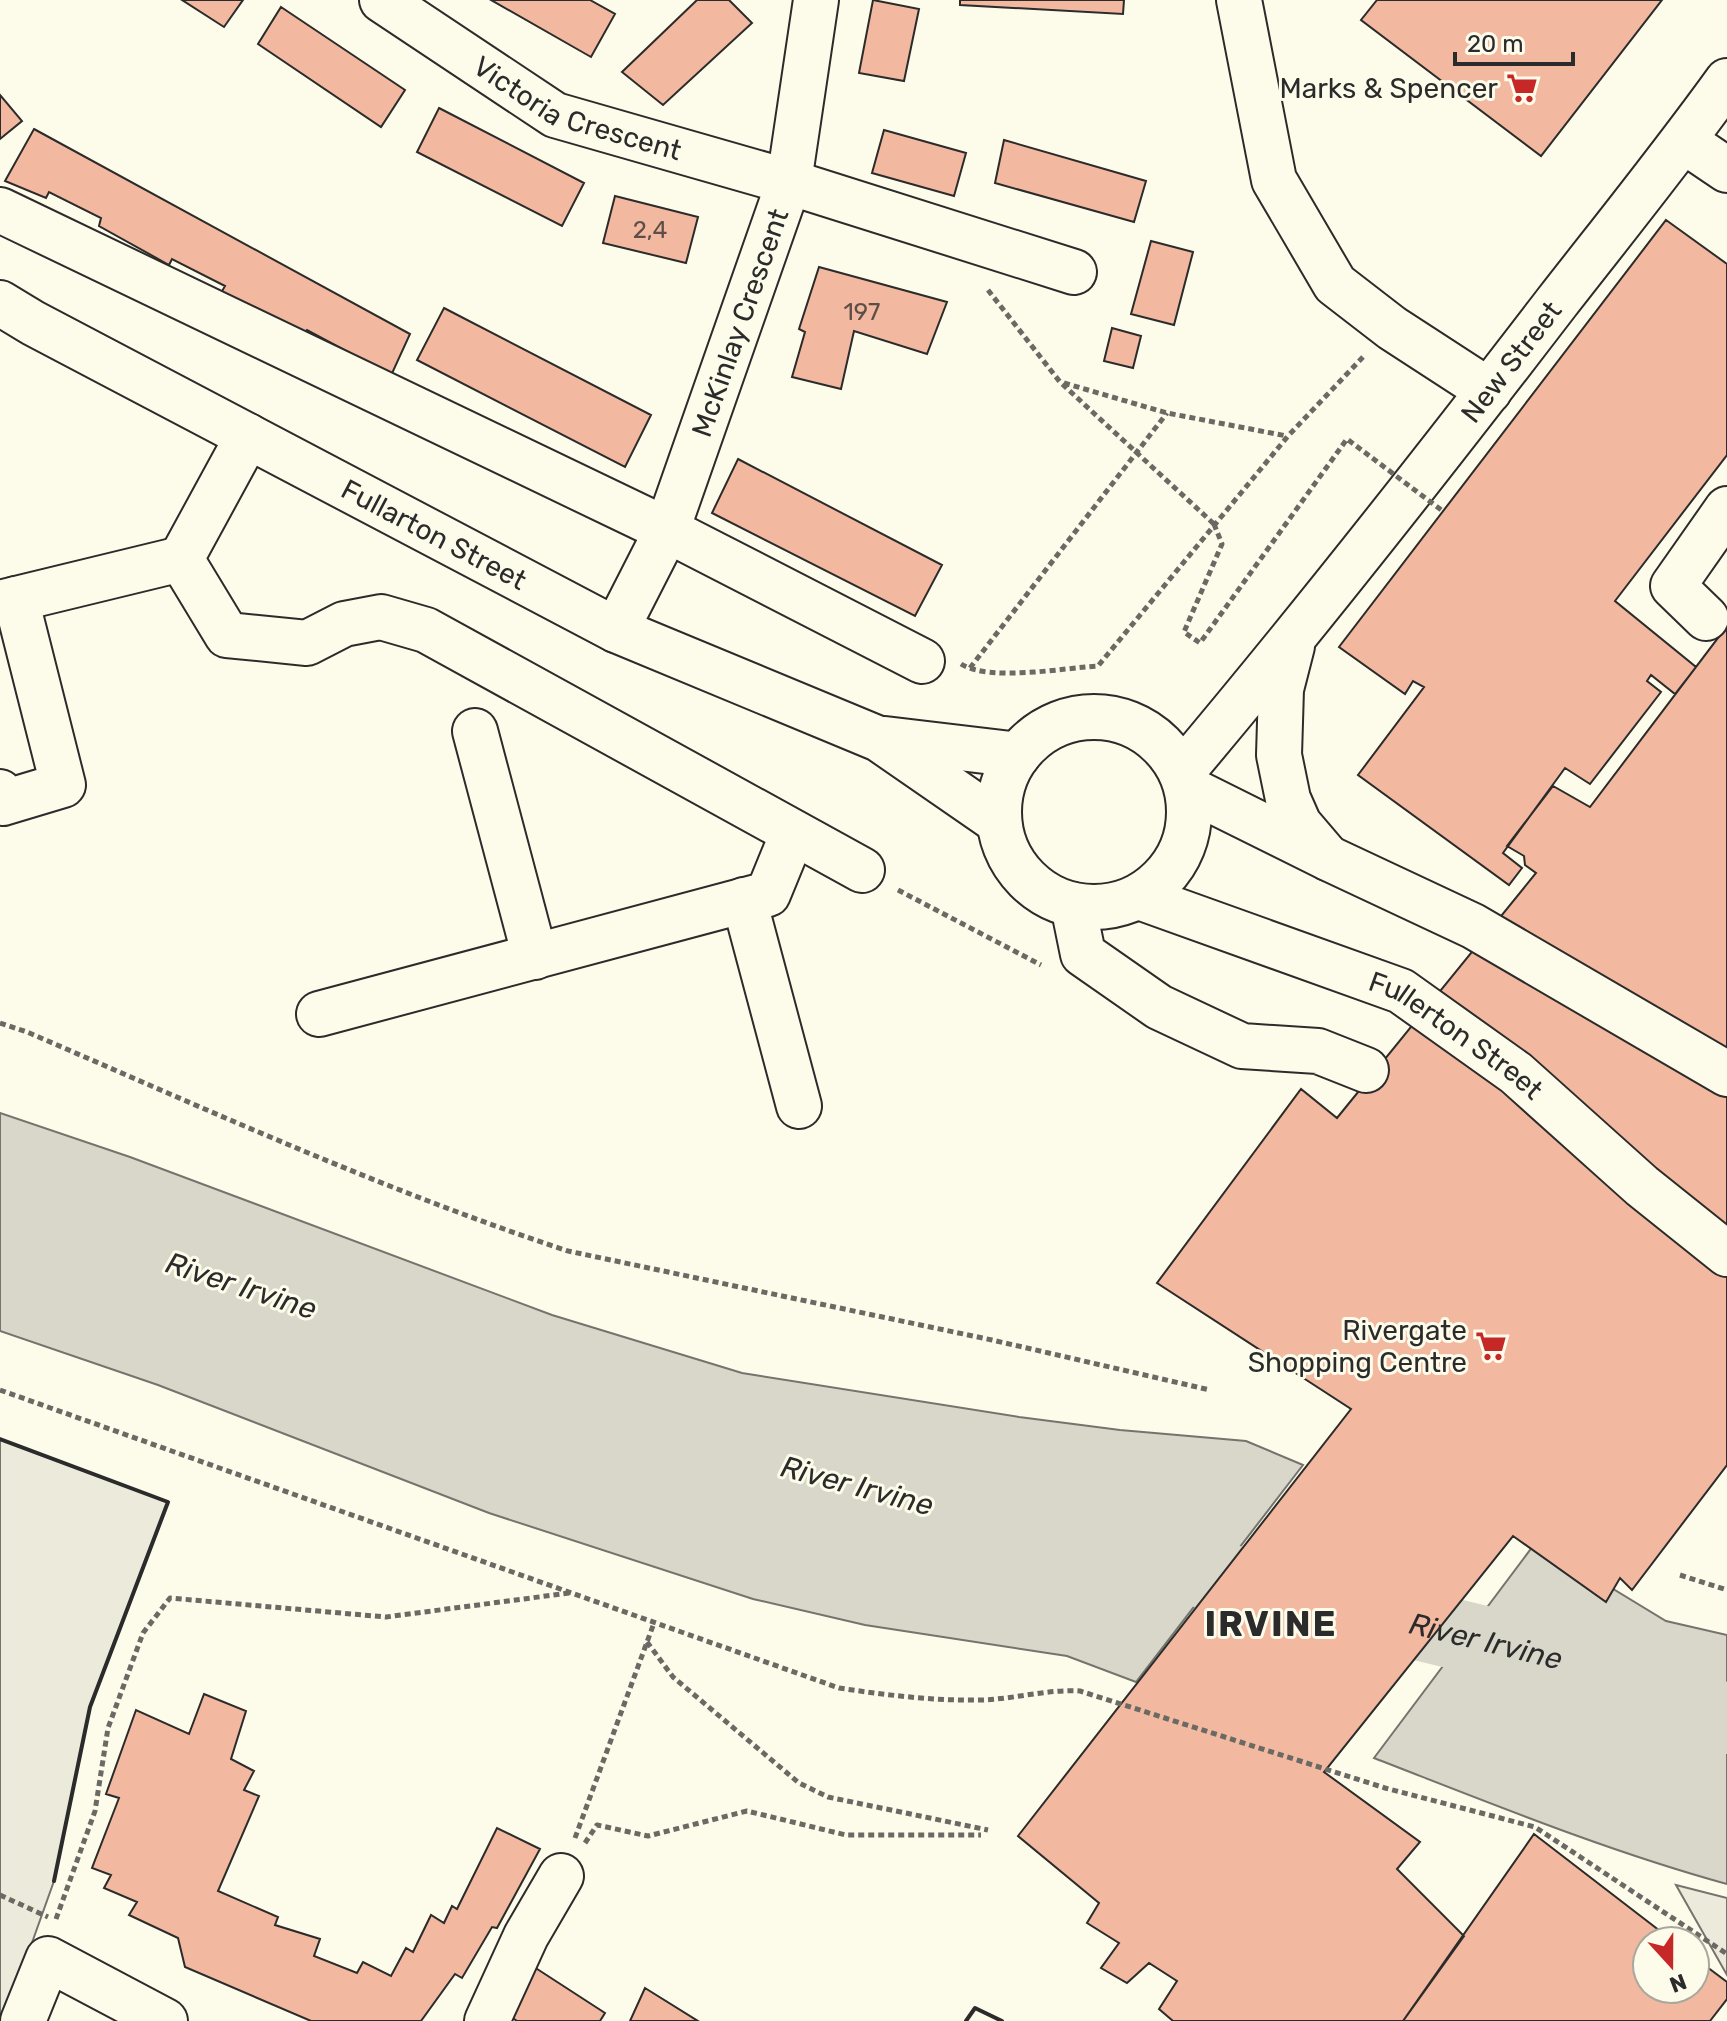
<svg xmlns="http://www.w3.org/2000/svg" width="1727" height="2021" viewBox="0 0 1727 2021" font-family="Rubik,sans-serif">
<rect width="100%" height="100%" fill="#fdfbea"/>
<path fill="#ecebdb" stroke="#74746e" stroke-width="2" d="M 0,1439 L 168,1502 L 90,1707 L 54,1881 L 4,2021 L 0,2021 Z
M 1676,1885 L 1727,1898 L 1727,1975 Z"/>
<path fill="#d8d7c9" stroke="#74746e" stroke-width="2" d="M 0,1113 L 130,1157 L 552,1315 L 742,1373 L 1019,1417 L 1120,1430 L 1246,1441 L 1303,1465 L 1136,1682 L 1067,1656 L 865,1625 L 753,1599 L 489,1513 L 158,1385 L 0,1331 Z
M 1536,1542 L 1666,1621 L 1727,1635 L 1727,1884 C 1607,1851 1490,1803 1374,1758 Z"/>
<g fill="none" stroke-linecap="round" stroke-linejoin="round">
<path stroke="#d8d7c9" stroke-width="70" id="s1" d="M 1124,1554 L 1558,1659 L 1727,1719"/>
</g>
<path fill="#f2b8a0" stroke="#2b2b2b" stroke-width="2" d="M 182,0 L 243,0 L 224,27 Z
M 491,0 L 590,0 L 615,14 L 591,57 Z
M 697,0 L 729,0 L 752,23 L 663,105 L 622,72 Z
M 873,0 L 919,9 L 904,81 L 859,73 Z
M 960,0 L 1124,0 L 1123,14 L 960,5 Z
M 1377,0 L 1662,0 L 1541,156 L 1361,20 Z
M 281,7 L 405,90 L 381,127 L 258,44 Z
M 0,95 L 22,121 L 0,139 Z
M 439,108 L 584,183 L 562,226 L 417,152 Z
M 34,129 L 410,334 L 389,380 L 347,361 L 350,353 L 307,330 L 303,335 L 221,293 L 225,286 L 172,259 L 169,265 L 99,226 L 101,218 L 49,192 L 46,198 L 5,181 Z
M 884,130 L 966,153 L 954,196 L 872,173 Z
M 1004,140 L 1146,181 L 1134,222 L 995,183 Z
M 615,196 L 698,217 L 686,263 L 603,243 Z
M 1666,220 L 1727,264 L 1727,455 L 1615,601 L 1696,667 L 1675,694 L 1651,675 L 1647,681 L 1661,692 L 1590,784 L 1565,768 L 1503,853 L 1522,868 L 1509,885 L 1358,775 L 1424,687 L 1413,681 L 1405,694 L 1339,647 Z
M 1151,241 L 1193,252 L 1174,325 L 1131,314 Z
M 819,267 L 947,302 L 927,354 L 854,331 L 841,389 L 792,377 L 805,332 L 799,329 Z
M 444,308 L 651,415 L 625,467 L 417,360 Z
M 1112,328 L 1141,336 L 1133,368 L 1104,361 Z
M 738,459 L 942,565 L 915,616 L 712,513 Z
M 1727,626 L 1727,1465 L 1632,1590 L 1620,1578 L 1606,1602 L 1513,1536 L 1324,1772 L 1420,1842 L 1397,1869 L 1464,1936 L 1403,2021 L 1173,2021 L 1159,2009 L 1177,1981 L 1149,1963 L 1127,1983 L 1101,1968 L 1119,1943 L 1087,1923 L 1099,1903 L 1018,1836 L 1351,1409 L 1157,1283 L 1301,1089 L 1337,1118 L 1536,873 L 1525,865 L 1524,856 L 1507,846 L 1553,786 L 1590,807 Z
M 204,1694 L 246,1711 L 231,1759 L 254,1771 L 244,1790 L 259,1796 L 218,1891 L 278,1917 L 275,1925 L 320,1939 L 314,1956 L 357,1973 L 363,1962 L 391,1976 L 406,1948 L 413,1952 L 431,1915 L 444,1923 L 452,1906 L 457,1909 L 497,1828 L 540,1849 L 497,1928 L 492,1927 L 462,1978 L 455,1974 L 421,2021 L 311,2021 L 185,1967 L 178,1938 L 129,1915 L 137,1902 L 104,1888 L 111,1875 L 92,1868 L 119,1798 L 106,1794 L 136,1710 L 189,1734 Z
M 1534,1834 L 1673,1941 L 1647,1941 L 1647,1989 L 1695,1989 L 1695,1958 L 1727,1982 L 1727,1999 L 1710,2021 L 1403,2021 Z
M 531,1965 L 605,2013 L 600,2021 L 517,2021 L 501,2010 Z
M 645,1988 L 698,2021 L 630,2021 Z"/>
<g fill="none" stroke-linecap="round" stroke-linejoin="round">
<defs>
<g id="minor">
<path id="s2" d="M 382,0 L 555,115 L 789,182 L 1074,272"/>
<path d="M 1239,0 L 1274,180 L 1335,284 L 1392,328 L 1489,391"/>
<path d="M 1684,141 L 1727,170"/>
<path d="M 0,210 L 667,530 L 922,661"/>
<path d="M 248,436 L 181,559 L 227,635 L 307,643 L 344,624 L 381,617 L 426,630 L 862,870"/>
<path d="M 0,603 L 181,559"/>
<path d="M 1706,618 L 1673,586 L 1727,509"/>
<path id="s3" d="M 616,630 L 667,530 L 789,182 L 816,0"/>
<path d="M 1292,646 L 1281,689 L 1279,755 L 1288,799 L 1299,824 L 1328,858"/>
<path d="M 475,731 L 535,957"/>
<path id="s4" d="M 1182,772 C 1311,619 1435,461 1557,302 C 1614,229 1673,156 1727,81"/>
<path d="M 0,792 L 3,803 L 63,785 L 16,599"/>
<path d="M 744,900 L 799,1106"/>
<path d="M 1073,905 L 1083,954 L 1159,1007 L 1242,1046 L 1318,1051 L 1366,1070"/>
<path d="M 319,1014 L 768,894 L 793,833"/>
<path d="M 23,2021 L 48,1959 L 165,2021"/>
<path d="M 487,2021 L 526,1936 L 561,1876"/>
</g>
<g id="major">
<path id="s5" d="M 0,303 L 33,323 L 616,630 L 879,739 L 999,822"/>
<circle cx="1094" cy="812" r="95"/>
<path d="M 885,739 L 1018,755"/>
<path d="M 1187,788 L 1328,858 L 1473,926 L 1727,1074"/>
<path id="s6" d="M 1139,897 L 1401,991 L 1516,1073 L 1642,1186 L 1727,1254"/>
</g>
</defs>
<use href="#minor" stroke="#2b2b2b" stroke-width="48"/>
<use href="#major" stroke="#2b2b2b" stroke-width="48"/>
<path stroke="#6a6964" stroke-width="5" stroke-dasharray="6 4" stroke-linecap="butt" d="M 988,290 L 1060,382 L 1214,524
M 1064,383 L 1167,413 L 1287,436
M 961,664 C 990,682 1063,668 1098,666 L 1288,436 L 1363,357
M 970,668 L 1167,413
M 898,890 L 1041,965
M 0,1023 L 27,1032 C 206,1109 383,1190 568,1251 L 992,1340 L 1210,1390
M 0,1390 L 839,1688 C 886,1695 933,1701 981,1700 C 1015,1699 1047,1689 1080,1691 L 1385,1788 L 1535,1827 L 1727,1954
M 1680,1575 L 1727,1590
M 647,1642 L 673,1677 L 799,1783 L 828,1797 L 988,1830
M 575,1838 L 654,1623
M 585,1843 L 597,1825 L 648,1836 L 747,1811 L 846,1835 L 981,1835
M 0,1895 L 48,1917
M 56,1919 L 95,1811 L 108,1728 L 143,1633 L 170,1598 L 386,1617 L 569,1593"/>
<use href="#minor" stroke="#fdfbea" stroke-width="44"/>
<use href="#major" stroke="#fdfbea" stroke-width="44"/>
<path stroke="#6a6964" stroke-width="5" stroke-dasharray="6 4" stroke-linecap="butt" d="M 1214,524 L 1222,544 L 1184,632 L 1200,643 L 1347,439 L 1444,512"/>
<path stroke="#2b2b2b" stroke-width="4" d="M 0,1439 L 168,1502 L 90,1707 L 54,1881
M 966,2021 L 975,2008 L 1002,2021"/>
</g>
<defs>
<symbol id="supermarket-bare" viewBox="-9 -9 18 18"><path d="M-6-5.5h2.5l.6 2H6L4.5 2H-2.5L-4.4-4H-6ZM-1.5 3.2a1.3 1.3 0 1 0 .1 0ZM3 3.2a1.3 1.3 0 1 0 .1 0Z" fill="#c62828" stroke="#fdfbea" stroke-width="2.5" paint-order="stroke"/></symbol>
</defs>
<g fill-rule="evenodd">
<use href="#supermarket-bare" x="1500" y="66" width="44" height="44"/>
<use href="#supermarket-bare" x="1469" y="1324" width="44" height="44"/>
</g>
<g text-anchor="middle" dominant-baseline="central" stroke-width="6" stroke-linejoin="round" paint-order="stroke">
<g font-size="24" fill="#5d4e48">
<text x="650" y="230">2,4</text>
<text x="862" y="312">197</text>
</g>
<g font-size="28" fill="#2b2b2b" stroke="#fdfbea" text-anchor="end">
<text x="1498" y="88">Marks &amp; Spencer</text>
<text x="1467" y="1330">Rivergate<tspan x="1467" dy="32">Shopping Centre</tspan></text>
</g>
<g font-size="28" fill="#2b2b2b" stroke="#fdfbea">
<text stroke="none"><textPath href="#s2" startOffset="226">Victoria Crescent</textPath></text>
<text stroke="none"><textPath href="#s3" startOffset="332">McKinlay Crescent</textPath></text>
<text stroke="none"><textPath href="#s4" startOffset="526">New Street</textPath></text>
<text stroke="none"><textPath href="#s5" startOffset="492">Fullarton Street</textPath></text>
<text stroke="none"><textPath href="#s6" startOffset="348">Fullerton Street</textPath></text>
</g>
<g font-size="30" font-style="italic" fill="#2b2b2b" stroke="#fdfbea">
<text transform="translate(241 1286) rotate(18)">River Irvine</text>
<text transform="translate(857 1486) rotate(15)">River Irvine</text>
<text stroke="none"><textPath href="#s1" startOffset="372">River Irvine</textPath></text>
</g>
<g font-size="36" font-weight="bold" letter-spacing="2" fill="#2b2b2b" stroke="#fdfbea">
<text x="1271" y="1623">IRVINE</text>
</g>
</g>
<g transform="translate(1671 1965) rotate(159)"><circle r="38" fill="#fdfbea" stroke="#a9a89e" stroke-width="2"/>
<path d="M0-6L14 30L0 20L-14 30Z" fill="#c62828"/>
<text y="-12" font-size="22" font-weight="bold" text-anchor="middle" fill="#2b2b2b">N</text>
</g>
<path d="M1455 52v12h118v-12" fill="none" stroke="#2b2b2b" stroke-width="4"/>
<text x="1467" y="52" font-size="24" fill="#2b2b2b" stroke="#fdfbea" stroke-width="6" paint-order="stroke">20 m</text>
</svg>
